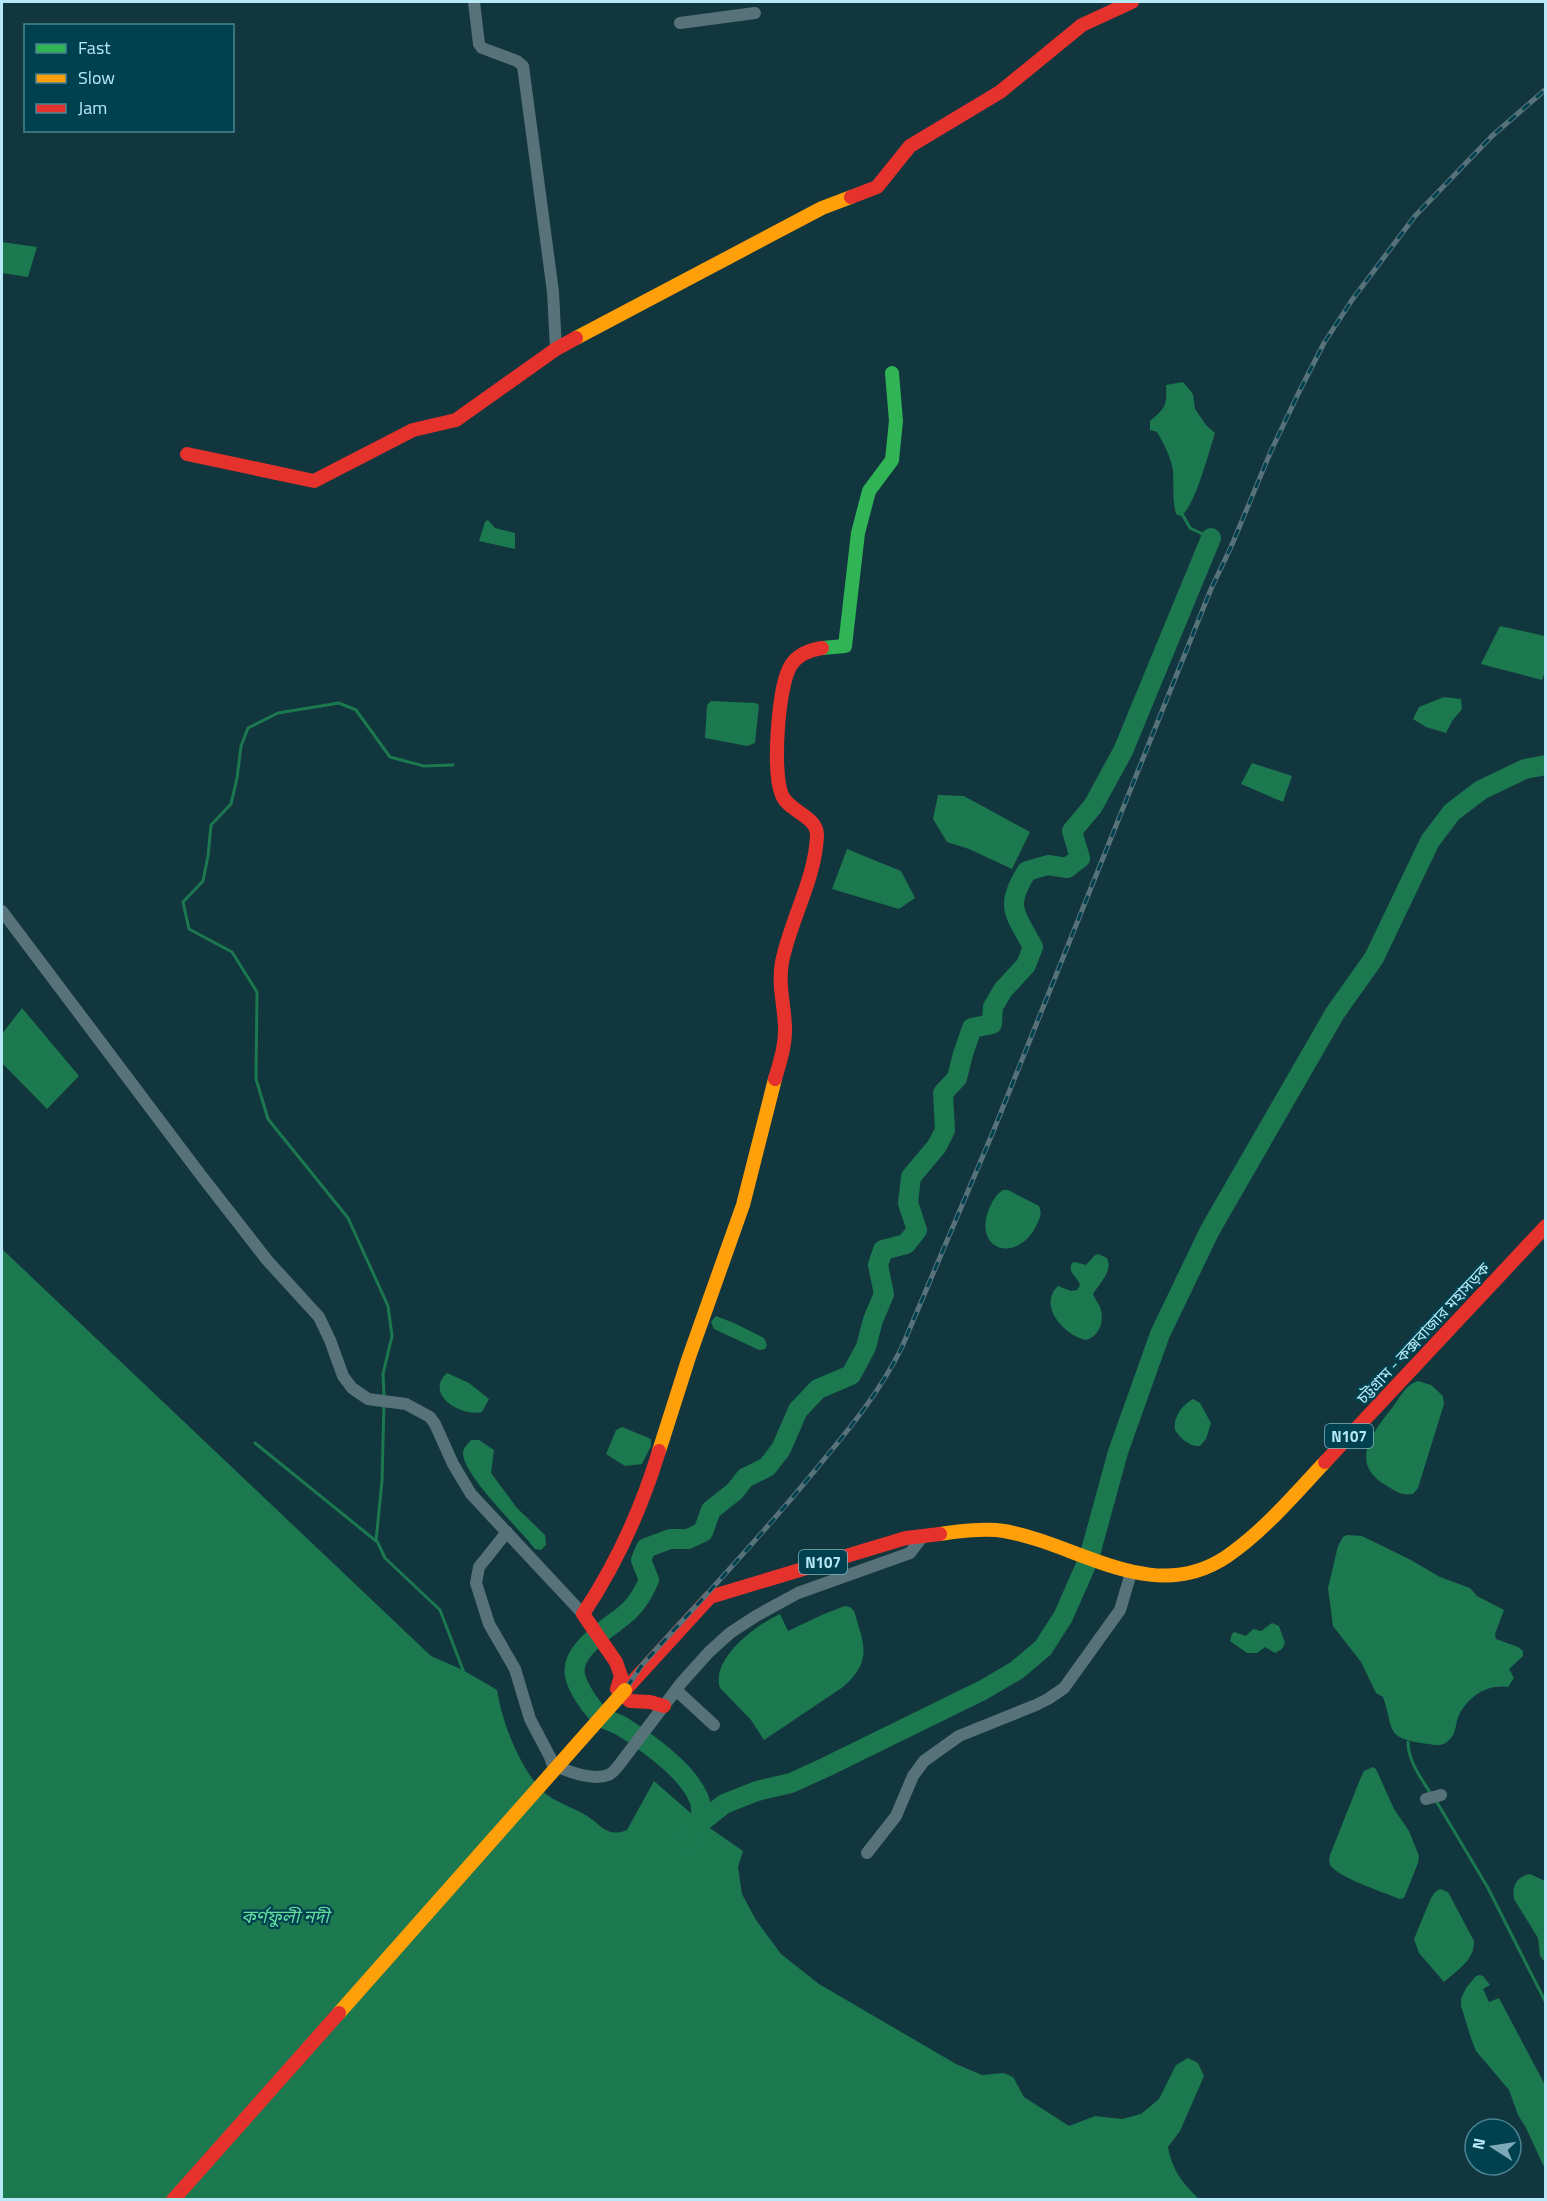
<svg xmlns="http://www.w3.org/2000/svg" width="1547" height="2201" viewBox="0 0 1547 2201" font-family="'Titillium Web','Noto Sans Bengali',sans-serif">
<rect width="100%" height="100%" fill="#12363e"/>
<path fill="#1b784f" d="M 2,242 L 37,247 L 28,277 L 2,273 Z
M 1183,382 L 1193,394 L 1195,409 L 1206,425 L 1215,433 C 1209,451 1195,507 1181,516 L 1176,514 C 1172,500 1174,485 1173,471 C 1171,457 1164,444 1157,432 L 1150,430 L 1150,421 C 1166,408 1167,405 1166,385 Z
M 488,520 L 495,528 L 515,533 L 515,549 L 479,541 L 485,522 Z
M 1500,626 L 1545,636 L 1545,671 L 1542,680 L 1481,664 Z
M 1444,697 L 1461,699 L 1462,709 L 1452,721 L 1446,733 L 1426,727 L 1413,719 L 1419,707 Z
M 711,701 L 756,703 L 759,705 L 755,743 L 747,746 L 705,738 L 707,705 Z
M 1252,763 L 1292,776 L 1283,802 L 1241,784 Z
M 938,795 L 964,796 L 1030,832 L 1012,869 L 969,849 L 947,842 L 933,819 Z
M 847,849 L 901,871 L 915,898 L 899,909 L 832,889 Z
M 22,1008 L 79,1076 L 47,1109 L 2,1063 L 2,1034 Z
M 1003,1190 L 1008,1190 L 1039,1206 C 1043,1215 1039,1220 1035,1228 C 1015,1264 973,1249 989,1209 C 992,1202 996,1194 1003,1190 Z
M 2,1249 L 431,1656 L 463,1670 L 497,1690 C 502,1723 521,1772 546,1794 C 557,1803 575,1808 587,1816 C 603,1826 607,1838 627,1830 L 654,1781 L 701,1822 L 743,1851 L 738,1867 L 742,1894 L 756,1920 L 781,1954 L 819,1984 L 956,2064 L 982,2075 L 1004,2073 L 1013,2077 L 1024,2097 L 1069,2126 L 1095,2116 L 1122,2119 L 1141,2114 L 1159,2099 L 1176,2065 L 1188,2058 L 1198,2063 L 1204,2076 L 1180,2131 L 1168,2147 C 1173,2172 1182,2182 1199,2199 L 2,2199 Z
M 1098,1254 L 1107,1258 C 1113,1272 1100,1282 1093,1294 C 1095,1299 1098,1303 1100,1307 C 1105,1320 1100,1336 1086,1340 C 1065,1336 1037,1306 1058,1286 L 1071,1291 L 1077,1290 L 1080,1285 C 1078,1277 1067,1273 1072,1263 L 1075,1262 L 1086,1265 L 1094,1256 Z
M 716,1316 L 734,1323 L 764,1338 L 767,1345 L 765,1349 L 759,1350 L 714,1329 L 711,1322 Z
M 447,1373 L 469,1383 L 489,1399 L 482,1412 C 460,1417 424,1394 447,1373 Z
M 1418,1381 L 1431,1385 L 1443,1396 L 1444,1404 L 1418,1488 L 1413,1494 C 1402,1496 1395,1491 1387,1486 C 1348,1464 1372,1433 1392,1408 C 1399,1399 1406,1384 1418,1381 Z
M 1193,1399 L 1200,1403 L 1211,1423 L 1206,1439 L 1200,1446 C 1190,1447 1180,1438 1175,1430 C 1173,1417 1182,1405 1193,1399 Z
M 622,1427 L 651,1439 L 651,1446 L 642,1464 L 625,1466 L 606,1454 L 616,1430 Z
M 471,1440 L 479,1440 L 494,1450 L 491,1473 L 517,1508 L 545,1535 L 546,1545 L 541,1550 L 535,1549 C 521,1530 461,1474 463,1452 C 464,1447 468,1444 471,1440 Z
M 1347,1535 L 1362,1536 L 1409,1559 L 1440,1577 L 1470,1588 L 1477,1596 L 1504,1610 L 1495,1634 L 1496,1639 L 1518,1647 L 1523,1651 L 1523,1656 L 1509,1669 L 1514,1678 L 1508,1687 C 1487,1684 1469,1696 1459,1715 C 1455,1723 1457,1733 1449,1740 C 1443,1747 1436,1745 1428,1744 C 1384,1738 1395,1732 1383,1697 L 1376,1693 L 1361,1662 L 1333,1626 L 1328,1588 L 1338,1546 L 1343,1537 Z
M 845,1606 L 850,1607 L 854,1611 C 864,1644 873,1661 843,1687 L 764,1740 L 751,1720 L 720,1688 C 710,1659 757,1624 780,1614 L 788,1631 L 824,1614 Z
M 1272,1623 L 1279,1626 L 1285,1643 L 1282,1649 L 1275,1653 L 1265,1647 L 1257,1653 L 1247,1653 L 1230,1641 L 1232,1634 L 1234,1632 L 1246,1636 L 1253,1629 L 1261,1631 Z
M 1373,1767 L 1376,1769 L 1394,1809 L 1409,1831 L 1419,1856 L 1418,1863 L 1404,1898 L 1400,1899 C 1383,1892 1345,1880 1333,1868 C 1328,1864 1329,1860 1330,1855 L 1361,1777 L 1364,1771 Z
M 1530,1874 L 1545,1881 L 1545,1962 L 1540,1956 L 1538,1938 L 1514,1899 C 1512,1886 1516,1877 1530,1874 Z
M 1440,1889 L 1448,1892 L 1474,1941 C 1475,1960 1456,1971 1444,1982 L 1419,1953 L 1414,1939 L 1431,1898 L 1435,1892 Z
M 1480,1975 L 1483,1976 L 1490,1985 L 1483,1989 L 1489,2002 L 1499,1998 L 1545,2085 L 1545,2169 L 1526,2128 L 1518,2115 L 1509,2090 L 1476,2051 L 1471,2038 L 1461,2006 L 1461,1999 L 1466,1988 L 1476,1976 Z"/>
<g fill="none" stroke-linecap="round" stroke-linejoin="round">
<path stroke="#1b784f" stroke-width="3" d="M 1181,512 L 1190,528 L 1211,538
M 384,1396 L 383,1374 L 392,1336 L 388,1306 L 348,1218 L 268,1119 L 256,1079 L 257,992 L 232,952 L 189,929 L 183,902 L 203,881 L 208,856 L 211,825 L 231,804 L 237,778 L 241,746 L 248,728 L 278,713 L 339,703 L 356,710 L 390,757 L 424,766 L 453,765
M 384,1403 L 382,1481 L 376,1541 L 376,1539 L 385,1558 L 440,1610 L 463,1670 L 461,1673
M 255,1443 L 376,1541
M 1408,1742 C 1408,1761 1421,1778 1431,1794
M 1435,1799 L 1488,1888 L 1546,2003"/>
<path stroke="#1b784f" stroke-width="20" d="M 701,1822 C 701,1815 702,1805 699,1799 C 688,1771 648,1743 623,1727 C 616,1723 608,1721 602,1717 C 592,1710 577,1687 575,1675 C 570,1648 612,1627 629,1611 C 638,1602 644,1592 649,1580 L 641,1560 L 646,1548 L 670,1539 L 688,1539 L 703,1532 L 711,1510 L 735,1491 L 745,1478 L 767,1467 L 781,1449 L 798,1410 L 818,1389 L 851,1375 L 866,1347 L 873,1320 L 884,1294 L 878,1265 L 883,1250 L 906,1244 L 917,1230 L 908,1203 L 911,1177 L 937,1146 L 945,1130 L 943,1093 L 957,1078 L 963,1054 L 972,1028 L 992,1024 L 993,1007 L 1003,990 L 1026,965 L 1033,947 C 1015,913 1004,907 1027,871 L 1048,865 L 1067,868 L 1080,858 L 1072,831 L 1093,806 L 1123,751 L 1211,538
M 686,1844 L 701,1822 L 724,1804 L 757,1791 L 791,1783 L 826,1767 L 983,1690 L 1017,1670 L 1043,1648 L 1063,1617 L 1089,1558 L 1118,1452 L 1160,1334 L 1210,1230 L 1335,1013 L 1374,958 L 1430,841 L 1452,812 L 1481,790 L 1525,769 L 1546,765"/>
<path stroke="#58727a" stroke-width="12" d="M 474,2 L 479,44 L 482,48 L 517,61 L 523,66 L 553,292 L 556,349
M 680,23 L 755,13
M 2,911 L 200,1174 L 267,1260 L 319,1317 L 330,1340 L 343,1376 L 352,1388 L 368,1399 L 406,1404 L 430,1417 L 435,1424 L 453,1464 L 471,1494 L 583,1614
M 507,1532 L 479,1567 L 476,1583 L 489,1624 L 515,1669 L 530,1719 L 550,1757 L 552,1763 C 564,1771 593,1781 608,1775 C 613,1773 616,1769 619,1765 L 682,1682 L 709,1652 L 730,1633 L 756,1616 L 798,1593 L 910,1553 L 923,1536
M 676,1690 L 714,1725
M 1426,1799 L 1441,1795
M 867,1853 L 896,1816 L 913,1776 L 924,1761 L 959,1736 L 1036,1705 L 1048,1699 L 1064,1688 L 1120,1610 L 1131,1573"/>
<path stroke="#30b455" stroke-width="14" d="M 822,648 L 845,646 L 858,533 L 869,491 L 892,460 L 896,421 L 892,373"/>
<path stroke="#ff9f0a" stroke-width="14" d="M 576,338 L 822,208 L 851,197
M 659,1451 L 689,1357 L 743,1205 L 775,1079
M 940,1534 C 960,1531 984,1528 1004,1531 C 1079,1544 1152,1606 1226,1557 C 1264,1531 1294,1495 1325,1462"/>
<path stroke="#e5322d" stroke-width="14" d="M 851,197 L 877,187 L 910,146 L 1000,92 L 1082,25 L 1132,2
M 187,454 L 314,481 L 413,430 L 456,420 L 556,349 L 576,338
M 775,1079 C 780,1062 786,1044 785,1026 C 784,1004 778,984 782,962 C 790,921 816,877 817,835 C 817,816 788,811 782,795 C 772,773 778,685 791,665 C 798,654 810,650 822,648
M 659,1451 C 641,1510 617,1563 583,1614 L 616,1662 L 621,1676 L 617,1689 L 630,1701 L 650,1702 L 664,1706
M 1325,1462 L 1546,1226
M 625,1690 L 710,1597 L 906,1538 L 940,1534"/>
<defs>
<path id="rail" d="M 174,2200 L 625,1690 L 642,1665 C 699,1602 758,1540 812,1474 C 846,1433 879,1394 902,1347 L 993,1132 L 1211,589 L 1231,547 L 1271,451 L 1299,392 L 1324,343 L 1352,300 L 1415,216 L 1492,136 L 1546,89"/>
</defs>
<use href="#rail" stroke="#58727a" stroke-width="5"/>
<use href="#rail" stroke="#004150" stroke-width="3" stroke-dasharray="9" stroke-linecap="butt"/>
<path stroke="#ff9f0a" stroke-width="14" d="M 339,2013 L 625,1690"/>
<path stroke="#e5322d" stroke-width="14" d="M 173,2200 L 339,2013"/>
</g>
<g text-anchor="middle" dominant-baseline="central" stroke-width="4.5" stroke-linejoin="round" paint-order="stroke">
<g fill="#004150" stroke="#80b6c4" stroke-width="1.5">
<rect x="1325" y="1424" width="48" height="24" rx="4.5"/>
<rect x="799" y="1550" width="48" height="24" rx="4.5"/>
</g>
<g font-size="15" font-weight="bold" fill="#b7e8f6">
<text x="1349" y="1436">N107</text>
<text x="823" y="1562">N107</text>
</g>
<g font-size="16" fill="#b7e8f6" stroke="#004150">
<text transform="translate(1423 1333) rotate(-47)">চট্টগ্রাম - কক্সবাজার মহাসড়ক</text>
</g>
<g font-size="18" font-style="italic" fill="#63dc9e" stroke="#004150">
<text x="285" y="1916">কর্ণফুলী নদী</text>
</g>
</g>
<rect width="1547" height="2201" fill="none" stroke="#b7e8f6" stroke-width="6"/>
<rect x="24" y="24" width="210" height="108" fill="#004150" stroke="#498492" stroke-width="1.5"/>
<rect x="36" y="44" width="30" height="9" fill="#30b455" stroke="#498492" stroke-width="1.5"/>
<text x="78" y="54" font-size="18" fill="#b7e8f6">Fast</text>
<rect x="36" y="74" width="30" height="9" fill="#ff9f0a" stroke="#498492" stroke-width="1.5"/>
<text x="78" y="84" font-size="18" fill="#b7e8f6">Slow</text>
<rect x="36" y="104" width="30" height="9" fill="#e5322d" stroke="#498492" stroke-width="1.5"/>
<text x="78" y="114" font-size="18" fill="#b7e8f6">Jam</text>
<g transform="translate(1493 2147) rotate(282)"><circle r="28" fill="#004150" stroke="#498492" stroke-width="1.5"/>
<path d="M0-4.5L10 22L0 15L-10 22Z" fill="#7daab6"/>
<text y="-9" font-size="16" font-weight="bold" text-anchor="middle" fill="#b7e8f6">N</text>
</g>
</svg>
